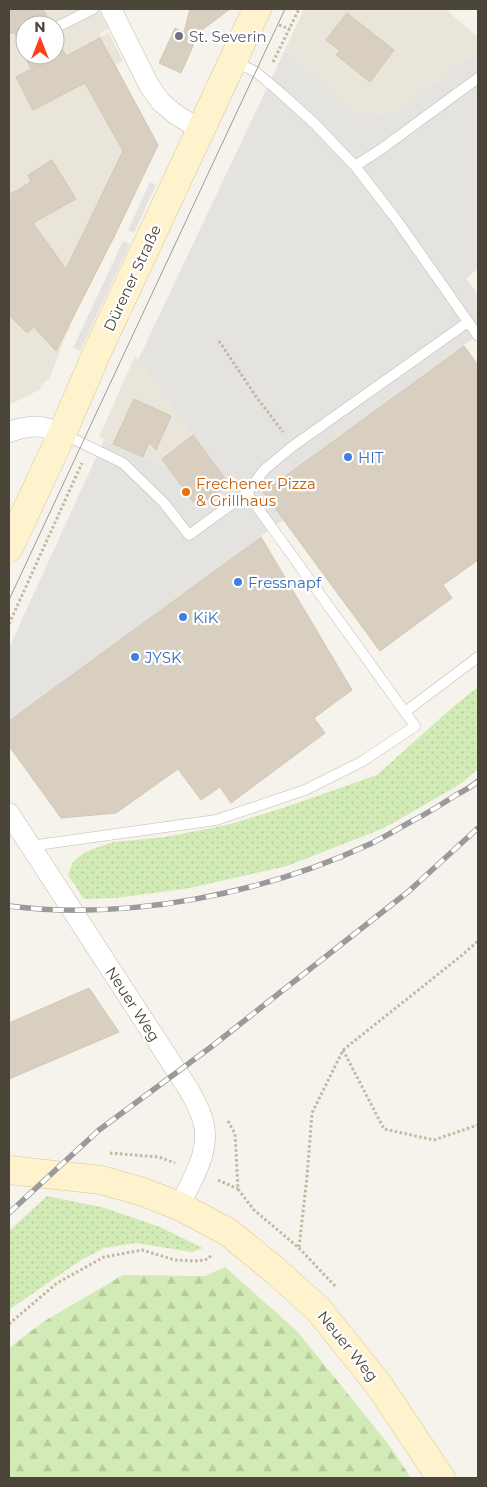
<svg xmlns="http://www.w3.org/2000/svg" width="487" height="1487" viewBox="0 0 487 1487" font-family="Montserrat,sans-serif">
<defs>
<pattern id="grass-dots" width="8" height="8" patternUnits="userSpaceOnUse" patternTransform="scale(1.25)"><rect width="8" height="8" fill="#d2eab5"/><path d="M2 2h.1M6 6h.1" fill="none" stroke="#b6ca9c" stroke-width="1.8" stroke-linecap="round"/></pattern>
<pattern id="forest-firs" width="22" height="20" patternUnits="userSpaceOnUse" patternTransform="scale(1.25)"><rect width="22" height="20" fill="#d2eab5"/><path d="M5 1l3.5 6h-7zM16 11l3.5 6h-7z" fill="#b6ca9c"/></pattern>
</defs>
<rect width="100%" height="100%" fill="#f6f3ec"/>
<path fill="#eae5da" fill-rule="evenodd" d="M 9,9 L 98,9 L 109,29 L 100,33 L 101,37 L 109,33 L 123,61 L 116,65 L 158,145 L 114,237 L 69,325 L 71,328 L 67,332 L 50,378 L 40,387 L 41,389 L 9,405 ZM 25,25 L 55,25 L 55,55 L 25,55 Z
M 304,9 L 445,9 L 478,37 L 478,52 L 398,110 L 386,113 L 373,114 L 362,114 L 352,111 L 345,107 L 285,50 Z
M 135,356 L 229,484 L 197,507 L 169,467 L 99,437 Z"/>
<path fill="url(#grass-dots)" d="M 478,687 L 478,769 L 459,785 L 384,828 L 287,866 L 190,888 L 116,898 L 84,899 L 68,875 L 73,862 L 85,852 L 113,842 L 165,837 L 227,825 L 283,808 L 377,775 L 454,706 Z
M 47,1196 L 105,1208 L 160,1227 L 203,1248 L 192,1252 L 136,1243 L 104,1248 L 81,1260 L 9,1310 L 9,1231 Z"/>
<path fill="url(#forest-firs)" d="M 225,1267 L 297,1331 L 389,1445 L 411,1478 L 9,1478 L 9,1348 L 43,1322 L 123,1275 L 205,1276 Z"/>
<path fill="#e5e3e0" d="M 285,50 L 345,107 L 352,111 L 362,114 L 373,114 L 386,113 L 398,110 L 478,52 L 478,269 L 466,278 L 478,294 L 478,335 L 263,491 L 283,520 L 9,721 L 9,648 L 104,440 L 169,467 L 197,507 L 229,484 L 138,360 Z
M 150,182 L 156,185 L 134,233 L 128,230 Z
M 123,241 L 130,244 L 80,351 L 73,348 Z"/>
<path fill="#d8cfc1" stroke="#d3c7b4" d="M 9,9 L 43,9 L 50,23 L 49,25 L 25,25 L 25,55 L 55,55 L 55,35 L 66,56 L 100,38 L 158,145 L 114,237 L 56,351 L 34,327 L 27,333 L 9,315 L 9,195 L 31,182 L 28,175 L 52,160 L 76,199 L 33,223 L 66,269 L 123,151 L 85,83 L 33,110 L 16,77 L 31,69 L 14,32 L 9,34 Z
M 190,9 L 230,9 L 194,36 L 197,37 L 181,73 L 159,63 L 175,28 L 184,32 Z
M 347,13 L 394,50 L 370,82 L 336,55 L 340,51 L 326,40 Z
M 464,346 L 478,365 L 478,560 L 443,585 L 452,598 L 380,651 L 263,492 Z
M 134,399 L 171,416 L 156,450 L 149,442 L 143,457 L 113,444 Z
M 193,435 L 229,484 L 197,507 L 162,459 Z
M 261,537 L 352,690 L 314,718 L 325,733 L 231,803 L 220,787 L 201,800 L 178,769 L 116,813 L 61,818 L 9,746 L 9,721 Z
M 89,988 L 119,1032 L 9,1079 L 9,1023 Z"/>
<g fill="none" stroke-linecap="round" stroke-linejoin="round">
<defs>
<path id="service" d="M 55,28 L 93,9
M 234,61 L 256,72 L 282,94 L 314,123 L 355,166 L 396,219 L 478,336
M 355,166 L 380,150 L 478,78
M 63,434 L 123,463 L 164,503 L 189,535 L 247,493 L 264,470 L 293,446 L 468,322
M 405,712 L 478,657
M 30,846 L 216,820 L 305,790 L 363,761 L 415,726 L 247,493"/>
<path id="minor" d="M 111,9 L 150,87 L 161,102 L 175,114 L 201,130
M 9,432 C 30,425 43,424 62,434
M 9,813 L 189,1090 C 193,1098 198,1106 201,1115 C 214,1147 193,1178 179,1206"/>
<path id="secondary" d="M 9,548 L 62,434 L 98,350 L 257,9
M 9,1170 L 101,1180 L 143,1192 L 179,1206 L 228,1232 L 271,1267 L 318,1309 L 378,1384 L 441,1478"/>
</defs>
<use href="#service" stroke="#c2bbae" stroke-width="11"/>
<use href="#minor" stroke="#c2bbae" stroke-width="21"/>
<use href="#secondary" stroke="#d6c79b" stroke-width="29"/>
<path stroke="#c4b79f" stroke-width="3" stroke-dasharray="2.5 2.5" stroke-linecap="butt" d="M 279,25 L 290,29
M 273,62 L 299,9
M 219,341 L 255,395 L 283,432
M 9,624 L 82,463
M 343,1050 L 384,1129 L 434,1140 L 478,1125
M 228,1121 L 235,1134 L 238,1189 L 254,1210 L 299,1248 L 336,1287
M 110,1153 L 159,1157 L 175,1163
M 218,1180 L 238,1189
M 299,1247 L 307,1177 L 312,1113 L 343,1050 L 461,956 L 478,941
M 9,1324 L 57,1283 L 104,1257 L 142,1250 L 175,1260 L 198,1261 L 208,1259 L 212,1254"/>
<use href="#service" stroke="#fff" stroke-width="10"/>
<use href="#minor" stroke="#fff" stroke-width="20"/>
<use href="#secondary" stroke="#fff3cd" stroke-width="28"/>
<path stroke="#9a9a9a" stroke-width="1" d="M 9,600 L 285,9"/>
<defs>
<path id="rail" d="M 9,906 C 127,921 263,894 370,844 C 385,837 399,828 414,820 C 428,813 442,804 456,795 C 463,791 472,787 478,781
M 9,1213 L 99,1130 L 211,1047 L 409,891 L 478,828"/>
</defs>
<use href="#rail" stroke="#9a9a9a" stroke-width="5.5"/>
<use href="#rail" stroke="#fff" stroke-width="4" stroke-dasharray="11" stroke-linecap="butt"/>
</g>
<circle fill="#6b7280" stroke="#fff" stroke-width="2" cx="179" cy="36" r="5"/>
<g fill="#3f7fe0" stroke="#fff" stroke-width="2">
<circle cx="348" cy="457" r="5"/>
<circle cx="238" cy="582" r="5"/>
<circle cx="183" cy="617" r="5"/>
<circle cx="135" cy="657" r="5"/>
</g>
<circle fill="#e8710a" stroke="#fff" stroke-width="2" cx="186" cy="492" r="5"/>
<g text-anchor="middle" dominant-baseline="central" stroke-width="4.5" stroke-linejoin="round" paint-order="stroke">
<g font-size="15" fill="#5b616d" stroke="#fff" text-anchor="start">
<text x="189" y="36">St. Severin</text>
</g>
<g font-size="15" fill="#4b4439" stroke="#fff">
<text transform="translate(132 278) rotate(-65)">Dürener Straße</text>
<text transform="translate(133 1004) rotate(57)">Neuer Weg</text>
<text transform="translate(348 1346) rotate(51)">Neuer Weg</text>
</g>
<g font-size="15" fill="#366cbe" stroke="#fff" text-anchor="start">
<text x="358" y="457">HIT</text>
<text x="248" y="582">Fressnapf</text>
<text x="193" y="617">KiK</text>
<text x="145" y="657">JYSK</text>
</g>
<g font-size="15" fill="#c56008" stroke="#fff" text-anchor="start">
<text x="196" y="483">Frechener Pizza<tspan x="196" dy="17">&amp; Grillhaus</tspan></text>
</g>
</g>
<rect width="487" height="1487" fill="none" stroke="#4b4439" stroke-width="20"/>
<g transform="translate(40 40)"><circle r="24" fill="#ffffff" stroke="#b7b4b0"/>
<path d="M0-4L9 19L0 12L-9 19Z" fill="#fc3f1d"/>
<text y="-8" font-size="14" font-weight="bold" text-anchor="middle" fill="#4b4439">N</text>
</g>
</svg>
